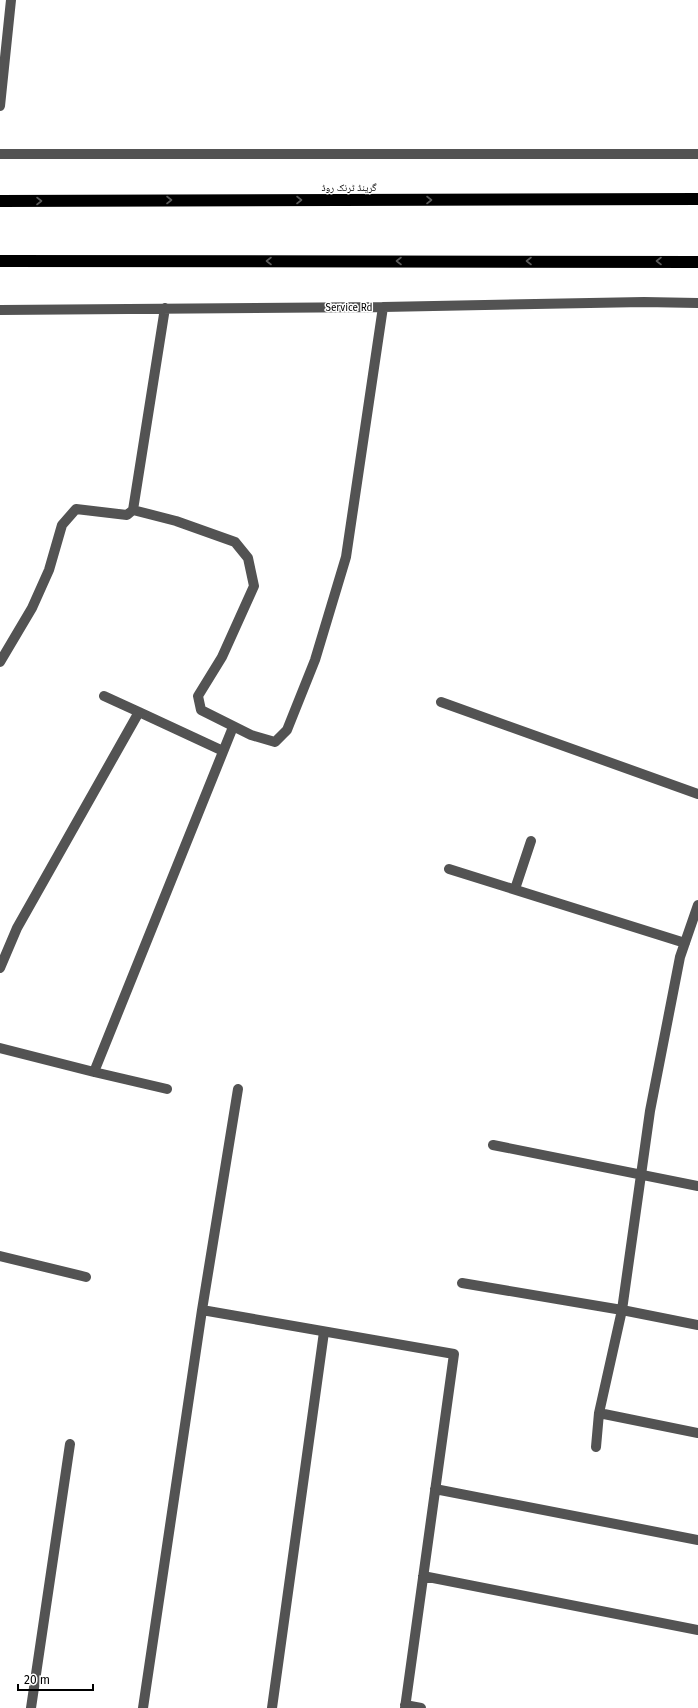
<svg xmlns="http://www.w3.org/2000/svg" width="698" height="1708" viewBox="0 0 698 1708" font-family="'Fira Sans','Noto Naskh Arabic',sans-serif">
<rect width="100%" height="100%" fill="#fff"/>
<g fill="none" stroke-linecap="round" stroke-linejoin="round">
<path stroke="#535353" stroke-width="10" d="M 0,106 L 11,0
M 0,154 L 698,154
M 0,310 L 383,307 L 644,302 L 698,303
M 133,510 L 176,521 L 235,542 L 248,558 L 254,586 L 222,657 L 198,696 L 201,710 L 251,735 L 275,742 L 287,730 L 315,660 L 346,557 L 383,307
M 0,662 L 32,608 L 49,570 L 62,525 L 76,509 L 127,515 L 133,510 L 165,308
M 104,696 L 139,712
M 441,702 L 698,794
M 449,869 L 685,943
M 515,889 L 531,841
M 0,968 L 17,928 L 139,712 L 223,751
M 0,1048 L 94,1072
M 167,1089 L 94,1072 L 233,727
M 493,1145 L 698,1186
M 0,1256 L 86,1277
M 462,1283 L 622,1310 L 698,1325
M 202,1310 L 238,1089
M 599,1413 L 698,1433
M 596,1447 L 599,1413 L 622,1310 L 650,1111 L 680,957 L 698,905
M 435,1489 L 698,1540
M 423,1576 L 698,1630
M 405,1705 L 421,1708
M 31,1708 L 70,1444
M 143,1708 L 202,1310 L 454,1354 L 405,1708
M 272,1708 L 324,1332"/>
<path stroke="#000" stroke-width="12" d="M 0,201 L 698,199
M 0,261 L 698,262"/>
</g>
<defs><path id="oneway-chevron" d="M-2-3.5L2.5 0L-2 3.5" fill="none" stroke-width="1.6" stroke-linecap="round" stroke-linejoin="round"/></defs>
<g stroke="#595959">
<use href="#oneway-chevron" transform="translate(169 200)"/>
<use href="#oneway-chevron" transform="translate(299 200)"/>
<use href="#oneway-chevron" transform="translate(429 200)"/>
<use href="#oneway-chevron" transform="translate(39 201)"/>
<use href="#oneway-chevron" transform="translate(269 261) rotate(180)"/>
<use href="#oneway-chevron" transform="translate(399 261) rotate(-180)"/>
<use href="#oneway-chevron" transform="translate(529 261) rotate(-180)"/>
<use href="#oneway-chevron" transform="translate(659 261) rotate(-180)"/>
</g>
<g text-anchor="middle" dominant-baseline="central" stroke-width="3" stroke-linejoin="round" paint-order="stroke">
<g font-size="10" fill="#000" stroke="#fff">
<text x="349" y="188">گرینڈ ٹرنک روڈ</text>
<text x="349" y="308">Service Rd</text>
</g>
</g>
<path d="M18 1684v6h75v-6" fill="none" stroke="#000000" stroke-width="2"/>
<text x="24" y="1684" font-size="12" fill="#000000" stroke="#ffffff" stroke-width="3" paint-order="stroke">20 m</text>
</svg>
